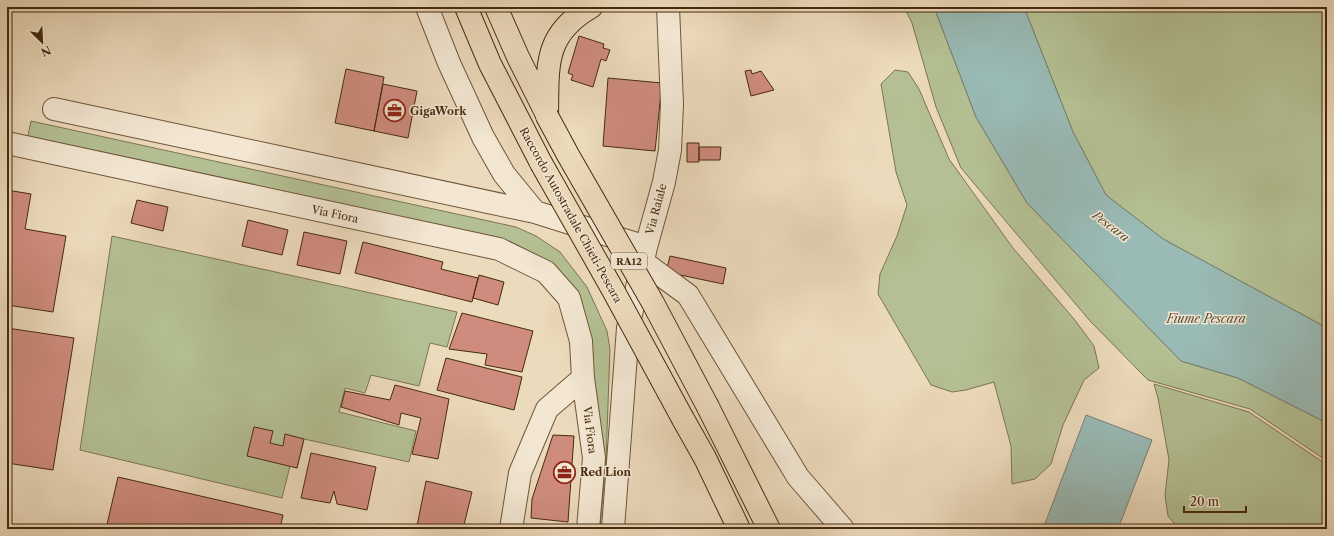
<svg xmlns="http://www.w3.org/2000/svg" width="1334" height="536" viewBox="0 0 1334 536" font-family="'Libre Caslon Text',serif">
<rect width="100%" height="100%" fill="#ecdabc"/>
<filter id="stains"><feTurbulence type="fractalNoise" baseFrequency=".005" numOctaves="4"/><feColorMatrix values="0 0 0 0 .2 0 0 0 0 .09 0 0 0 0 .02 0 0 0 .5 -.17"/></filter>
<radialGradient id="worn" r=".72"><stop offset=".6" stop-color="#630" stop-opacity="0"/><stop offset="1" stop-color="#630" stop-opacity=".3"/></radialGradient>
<path fill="#b4c093" stroke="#7d7550" d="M 904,7 L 934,7 L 976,117 L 1027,203 L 1181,361 L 1238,378 L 1327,423 L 1327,461 L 1250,409 L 1148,380 L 1090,321 L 961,168 L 936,107 L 912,23 Z
M 1024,7 L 1327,7 L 1327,328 L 1163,239 L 1106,195 L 1073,132 Z
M 895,70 L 908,72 L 919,89 L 949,159 L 1013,248 L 1074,319 L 1094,346 L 1099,368 L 1084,380 L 1063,425 L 1051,464 L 1035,479 L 1012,484 L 1011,446 L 994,382 L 966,390 L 952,392 L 931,385 L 878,294 L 880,274 L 897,236 L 907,205 L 896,172 L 881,84 Z
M 31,121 L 516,227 L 536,236 L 560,252 L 587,287 L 607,331 L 610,349 L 606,460 L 600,529 L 593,529 L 588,342 L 552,269 L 27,140 Z
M 112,236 L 457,312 L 447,347 L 430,343 L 419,386 L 371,375 L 365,393 L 345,388 L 339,412 L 416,431 L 409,462 L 304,439 L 297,468 L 290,466 L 282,498 L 80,450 Z
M 1154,384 L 1249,412 L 1327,465 L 1327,529 L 1179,529 L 1168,516 L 1165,495 L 1169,460 L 1158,398 Z"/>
<path fill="#99bab5" stroke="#788072" d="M 934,7 L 1024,7 L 1073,132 L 1106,195 L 1163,239 L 1327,328 L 1327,423 L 1238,378 L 1181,361 L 1027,203 L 976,117 Z
M 1086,415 L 1152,440 L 1118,529 L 1043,529 Z"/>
<path fill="#cf8c7e" stroke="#462a0d" d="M 579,36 L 604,44 L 603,48 L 610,50 L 606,61 L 601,59 L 593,87 L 571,80 L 573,75 L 568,73 Z
M 346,69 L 384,77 L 374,131 L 335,123 Z
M 751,70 L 752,74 L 761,71 L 774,90 L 751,96 L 745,71 Z
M 608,78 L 662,83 L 655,151 L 603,146 Z
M 383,84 L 417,91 L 408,138 L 374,131 Z
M 687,143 L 699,143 L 699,162 L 687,162 Z
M 699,147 L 721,147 L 720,160 L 699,160 Z
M 7,190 L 31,194 L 25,229 L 66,236 L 53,312 L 7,305 Z
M 137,200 L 168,207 L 163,231 L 131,223 Z
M 248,220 L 288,230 L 282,255 L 242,246 Z
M 304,232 L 347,241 L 340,274 L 297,265 Z
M 363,242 L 443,262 L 441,269 L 478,278 L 472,302 L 355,273 Z
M 670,256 L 726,268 L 723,284 L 666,272 Z
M 479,275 L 504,282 L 498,305 L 473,298 Z
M 462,313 L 533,331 L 522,372 L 485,365 L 487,354 L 449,349 Z
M 7,328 L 74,338 L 53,470 L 7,463 Z
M 446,358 L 522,377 L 514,410 L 437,390 Z
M 395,385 L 449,399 L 438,459 L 412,454 L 421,418 L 401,413 L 399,425 L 341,407 L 345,391 L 390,400 Z
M 254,427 L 273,431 L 270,443 L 283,446 L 285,434 L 304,439 L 297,468 L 247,456 Z
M 553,435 L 574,436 L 568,522 L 531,518 L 532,499 Z
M 311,453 L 376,467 L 367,510 L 337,504 L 334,491 L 330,503 L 301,498 Z
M 118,477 L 283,515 L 280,529 L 106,529 Z
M 426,481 L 472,492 L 463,529 L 432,529 L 417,526 Z
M 318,524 L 340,529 L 317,529 Z"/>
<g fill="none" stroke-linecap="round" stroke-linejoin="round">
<defs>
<path id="minor" d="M 427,7 L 449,63 L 483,137 L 504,174 L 535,212
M 54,109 L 535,212 L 646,247
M 7,143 L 499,249 L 546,272 L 569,298 L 581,341 L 583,378 L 594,458 L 588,529
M 643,262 L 688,295 L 798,477 L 843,529
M 511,529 L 520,473 L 547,409 L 583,378
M 613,529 L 628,328 L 646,247 L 664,182 L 670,150 L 672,104 L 668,7"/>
<path id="highway" d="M 466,7 L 490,64 L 541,163
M 496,7 L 518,57 L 546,113
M 547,116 C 548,66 543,35 591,7
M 708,407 L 769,529
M 683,419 L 705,458 L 739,529"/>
</defs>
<use href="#minor" stroke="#705639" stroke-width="24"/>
<use href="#highway" stroke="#462a0d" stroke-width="24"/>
<use href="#minor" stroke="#f3e7d3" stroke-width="22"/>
<use href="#highway" stroke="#ecdabc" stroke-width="22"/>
<defs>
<path id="highway-bridge" d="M 547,116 L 568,155 L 653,303 L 708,407
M 541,163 L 613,290 L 683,419"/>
</defs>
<use href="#highway-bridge" stroke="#462a0d" stroke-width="24" stroke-linecap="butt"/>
<use href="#highway-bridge" stroke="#ecdabc" stroke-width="22"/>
</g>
<defs>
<symbol id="office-ring" viewBox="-11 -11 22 22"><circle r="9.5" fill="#f3e7d3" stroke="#8f2418" stroke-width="1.5"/><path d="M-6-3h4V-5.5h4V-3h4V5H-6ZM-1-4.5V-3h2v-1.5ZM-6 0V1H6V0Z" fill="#8f2418"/></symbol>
</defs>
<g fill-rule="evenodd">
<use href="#office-ring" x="382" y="98" width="25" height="25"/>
<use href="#office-ring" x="552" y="460" width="25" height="25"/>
</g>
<g text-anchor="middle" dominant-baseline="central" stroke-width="3" stroke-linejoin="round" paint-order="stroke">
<rect fill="#f3e7d3" stroke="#7a6348" stroke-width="1" x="611" y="253" width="36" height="16" rx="3"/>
<g font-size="10" font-weight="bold" fill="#462a0d">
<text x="629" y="261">RA12</text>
</g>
<g font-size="11" font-weight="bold" fill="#462a0d" stroke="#f3e7d3" text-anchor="start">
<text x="410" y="111">GigaWork</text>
<text x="580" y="472">Red Lion</text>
</g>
<g font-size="11" fill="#462a0d" stroke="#f3e7d3">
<text transform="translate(656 209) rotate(-75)">Via Raiale</text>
<text transform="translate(335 214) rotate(12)">Via Fiora</text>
<text transform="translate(571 215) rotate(61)">Raccordo Autostradale Chieti-Pescara</text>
<text transform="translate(590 430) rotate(83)">Via Fiora</text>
</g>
<g font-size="12" font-style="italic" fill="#5b4e37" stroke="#f3e7d3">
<text transform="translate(1111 226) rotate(37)">Pescara</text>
<text x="1206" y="318">Fiume Pescara</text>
</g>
</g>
<rect width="1334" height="536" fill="none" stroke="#ecdabc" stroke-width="24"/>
<rect x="8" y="8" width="1318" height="520" fill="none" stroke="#462a0d" stroke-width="2"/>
<rect x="12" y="12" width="1310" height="512" fill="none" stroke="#462a0d"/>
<g transform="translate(42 42) rotate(156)" stroke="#f3e7d3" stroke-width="3" paint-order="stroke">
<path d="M0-3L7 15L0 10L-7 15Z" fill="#462a0d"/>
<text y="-6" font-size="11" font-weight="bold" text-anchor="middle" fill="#462a0d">N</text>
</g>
<path d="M1184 506v6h62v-6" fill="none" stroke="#462a0d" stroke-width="2"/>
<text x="1190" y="506" font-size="12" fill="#462a0d" stroke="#f3e7d3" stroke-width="3" paint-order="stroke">20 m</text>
<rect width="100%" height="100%" filter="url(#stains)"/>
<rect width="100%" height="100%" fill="url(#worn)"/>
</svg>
